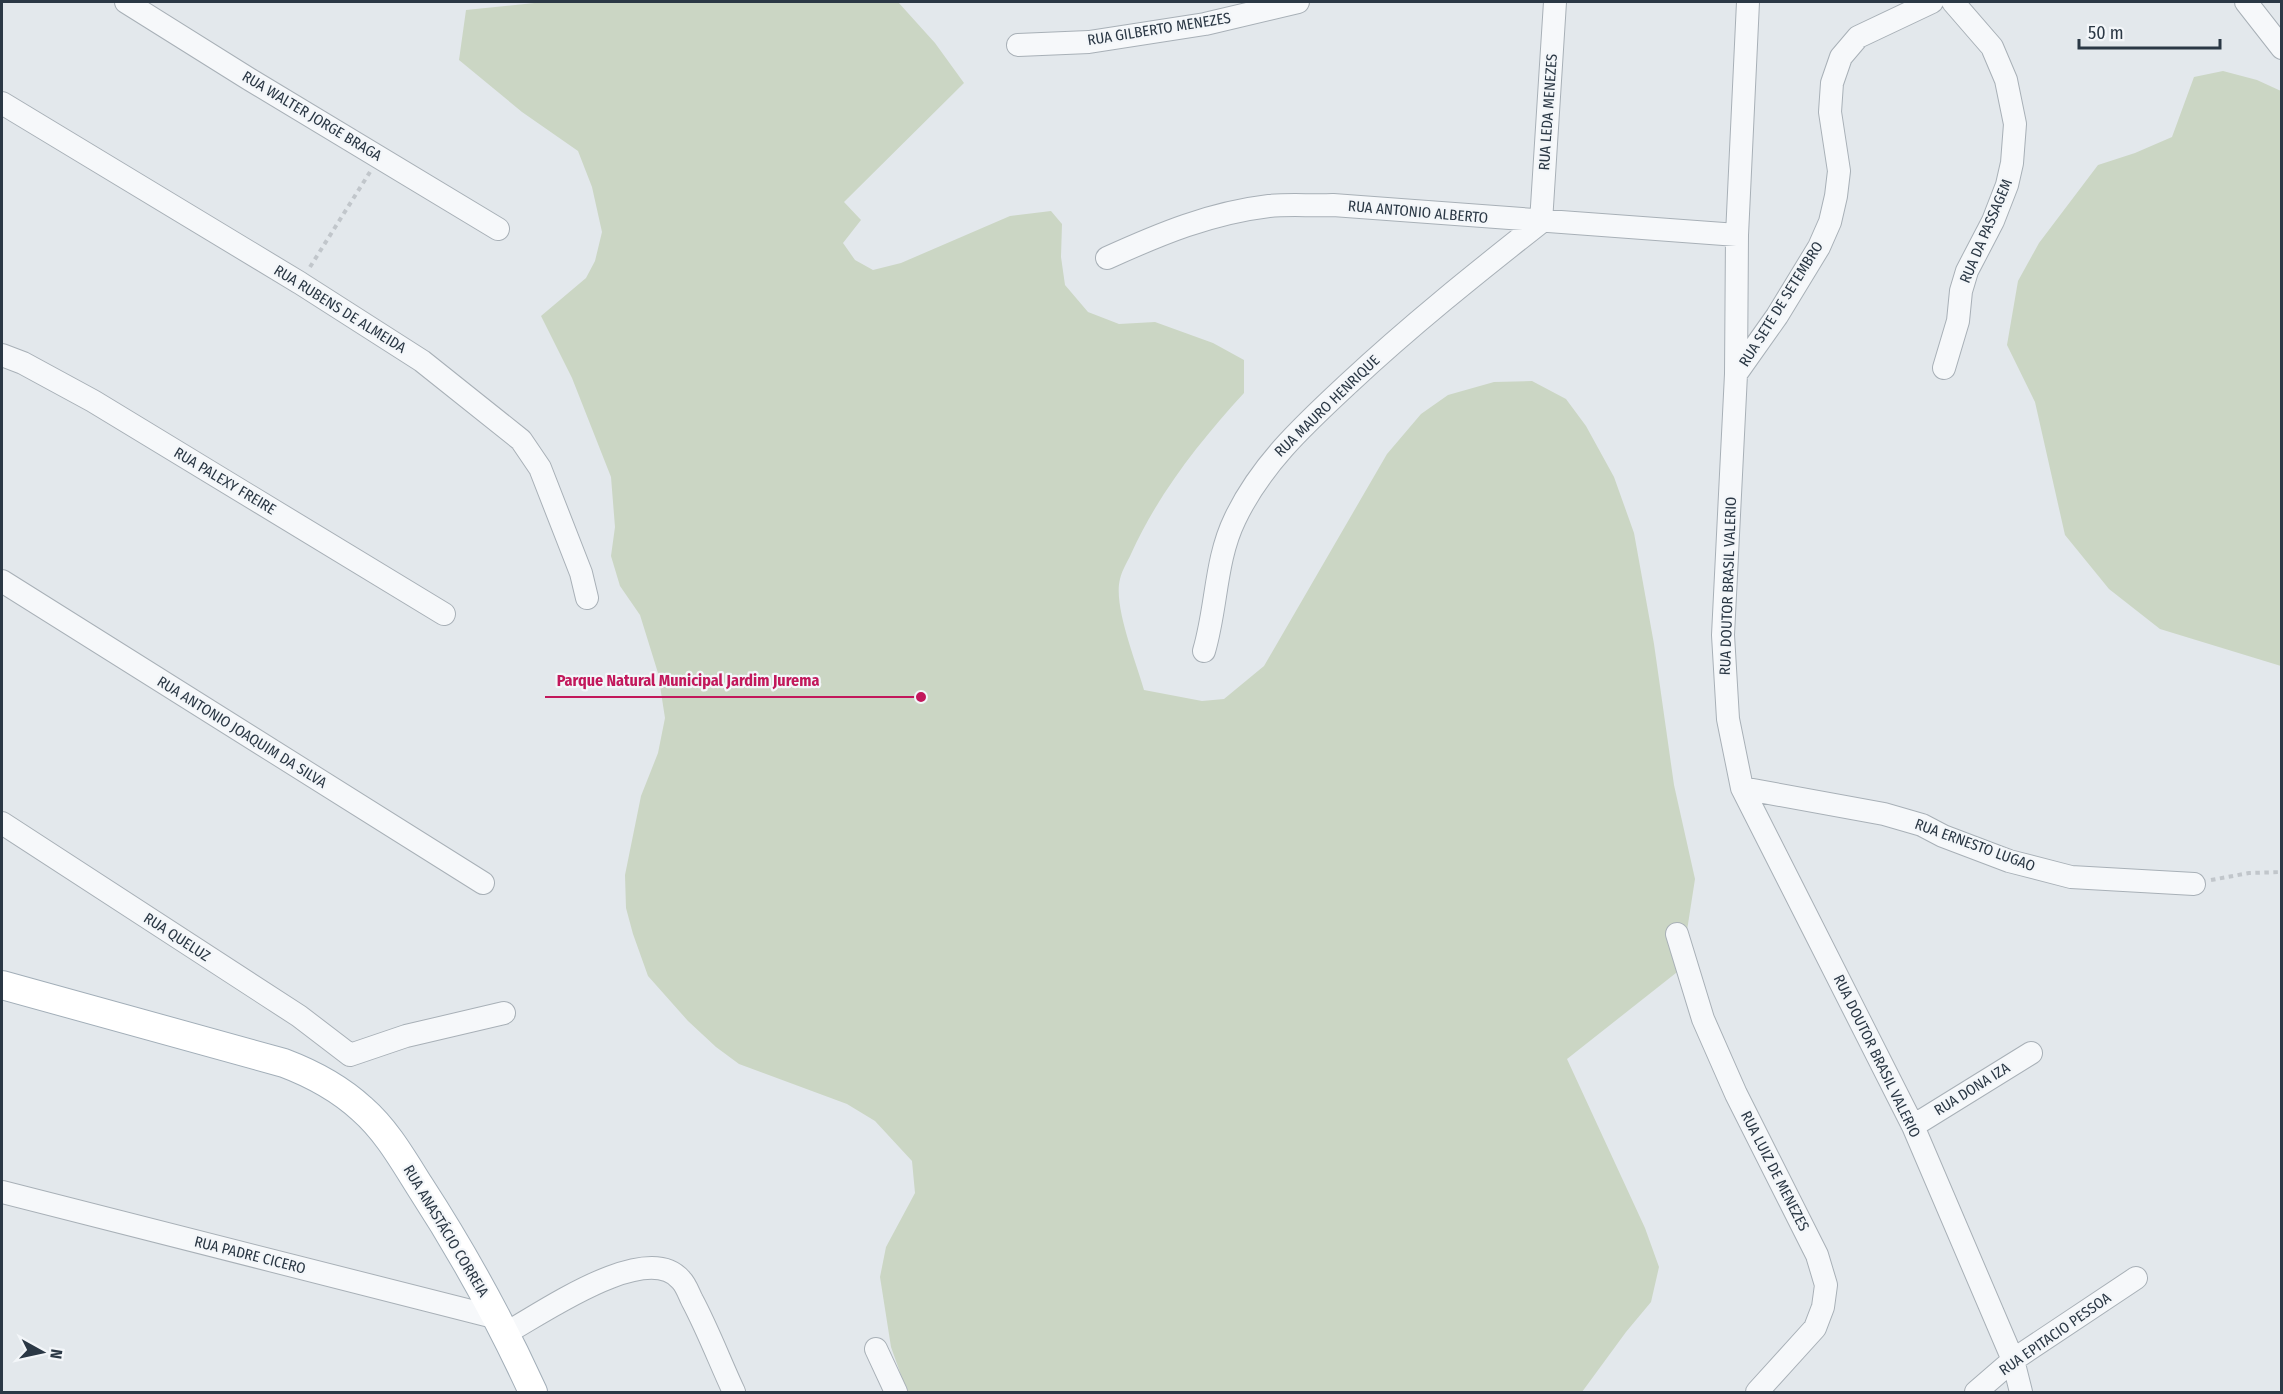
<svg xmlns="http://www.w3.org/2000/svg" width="2283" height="1394" viewBox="0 0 2283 1394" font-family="'Fira Sans Condensed',sans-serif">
<rect width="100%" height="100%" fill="#e3e8ec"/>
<path fill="#cbd6c4" d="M 544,2 L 898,2 L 935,43 L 964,83 L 844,202 L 861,220 L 843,243 L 855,260 L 873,270 L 901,263 L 1010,216 L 1051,211 L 1062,224 L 1061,257 L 1065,285 L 1088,312 L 1119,324 L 1155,322 L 1213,343 L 1244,360 L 1244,393 C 1200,441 1158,494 1131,554 C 1128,561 1122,570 1120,579 C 1113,606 1136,661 1144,690 L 1202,701 L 1224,699 L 1264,666 L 1387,454 L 1421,414 L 1448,395 L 1494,382 L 1532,381 L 1566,399 L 1586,426 L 1614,477 L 1634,533 L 1654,644 L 1674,785 L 1695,879 L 1681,969 L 1567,1059 L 1645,1228 L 1659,1267 L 1651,1302 L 1626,1332 L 1582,1392 L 907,1392 L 891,1347 L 880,1277 L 886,1247 L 915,1193 L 912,1161 L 875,1121 L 847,1104 L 739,1064 L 716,1047 L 688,1021 L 648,976 L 633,934 L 626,908 L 625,875 L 641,796 L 658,753 L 665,718 L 658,673 L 640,615 L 620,586 L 611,556 L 615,527 L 611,477 L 572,378 L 541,316 L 586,278 L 595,261 L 602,232 L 592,187 L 578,151 L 522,112 L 459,60 L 466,10 Z
M 2223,71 L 2257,80 L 2281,91 L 2281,666 L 2160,629 L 2109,589 L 2065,535 L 2035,402 L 2007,345 L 2018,281 L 2039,243 L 2098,165 L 2135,153 L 2172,137 L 2194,77 Z"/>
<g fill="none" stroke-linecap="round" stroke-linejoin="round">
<defs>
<path id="minor" d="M 126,2 L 249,79 L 498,229
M 1748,2 L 1737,235 L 1736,374 L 1723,635 L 1728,719 L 1742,788 L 1913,1126 L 2013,1360 L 2021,1392
M 2246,2 L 2282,48
M 1018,45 L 1089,42 L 1205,24 L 1298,2
M 2,103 L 300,283 L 422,361 L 521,440 L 540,468 L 581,573 L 587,598
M 1541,222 L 1555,2
M 1107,258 C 1160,234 1210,213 1269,206 C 1290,204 1312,206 1333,205 L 1737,235
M 2,355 L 23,363 L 93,401 L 444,614
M 1944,368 L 1958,321 L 1961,291 L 1967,271 L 1993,221 L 2007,185 L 2012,163 L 2015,124 L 2006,80 L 1992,47 L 1953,2
M 1736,374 L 1777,316 L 1819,247 L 1830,222 L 1836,196 L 1839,171 L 1830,112 L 1832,83 L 1841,57 L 1858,37 L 1932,2
M 2,581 L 483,883
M 1204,651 C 1217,607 1215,560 1235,519 C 1261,464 1305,424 1349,383 C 1410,326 1475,274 1541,222
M 1742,788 L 1884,814 L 1922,825 L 1943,836 L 2009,861 L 2071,877 L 2194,884
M 2,823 L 299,1016 L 350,1055
M 1677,934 L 1703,1019 L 1736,1094 L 1817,1255 L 1826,1285 L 1823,1307 L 1815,1328 L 1757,1392
M 350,1055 L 406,1036 L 504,1013
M 1913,1126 L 2031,1053
M 2,1192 L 498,1318
M 506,1333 C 541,1314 647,1239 681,1280 C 686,1285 689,1294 692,1300 C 708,1330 720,1362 734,1392
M 876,1349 L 896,1392
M 1976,1392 L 2013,1360 L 2136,1278"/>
<path id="major" d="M 2,985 L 284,1063 C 313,1074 338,1087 362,1109 C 386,1130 402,1158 419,1185 C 462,1251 500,1320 533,1392"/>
</defs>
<use href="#minor" stroke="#a8b0b7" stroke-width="24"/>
<use href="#major" stroke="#a2aeb8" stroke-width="30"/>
<path stroke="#c1c6cb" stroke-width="4" stroke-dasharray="4.5 4.5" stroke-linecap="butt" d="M 310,267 L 370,172
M 2211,880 L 2249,873 L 2282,872"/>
<use href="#minor" stroke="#f6f8fa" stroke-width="22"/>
<use href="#major" stroke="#fff" stroke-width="28"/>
</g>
<g text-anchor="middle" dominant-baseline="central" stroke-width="4.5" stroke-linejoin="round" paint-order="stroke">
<g font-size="15" fill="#2b3845" stroke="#f3f6f9">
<text transform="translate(1159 29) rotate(-9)">RUA GILBERTO MENEZES</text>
<text transform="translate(1548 112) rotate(-86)">RUA LEDA MENEZES</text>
<text transform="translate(312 116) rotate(31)">RUA WALTER JORGE BRAGA</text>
<text transform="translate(1418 212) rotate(5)">RUA ANTONIO ALBERTO</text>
<text transform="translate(1986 231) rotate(-67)">RUA DA PASSAGEM</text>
<text transform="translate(1781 304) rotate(-58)">RUA SETE DE SETEMBRO</text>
<text transform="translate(340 309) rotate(32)">RUA RUBENS DE ALMEIDA</text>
<text transform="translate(1327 406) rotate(-44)">RUA MAURO HENRIQUE</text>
<text transform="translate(225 481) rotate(31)">RUA PALEXY FREIRE</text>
<text transform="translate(1728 586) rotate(-88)">RUA DOUTOR BRASIL VALERIO</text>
<text transform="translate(242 732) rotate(32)">RUA ANTONIO JOAQUIM DA SILVA</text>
<text transform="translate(1975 845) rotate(20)">RUA ERNESTO LUGAO</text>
<text transform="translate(177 937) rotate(33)">RUA QUELUZ</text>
<text transform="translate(1877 1056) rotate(64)">RUA DOUTOR BRASIL VALERIO</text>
<text transform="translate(1972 1089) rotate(-32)">RUA DONA IZA</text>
<text transform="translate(1775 1171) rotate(63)">RUA LUIZ DE MENEZES</text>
<text transform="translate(446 1231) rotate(59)">RUA ANASTÁCIO CORREIA</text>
<text transform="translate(250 1255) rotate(14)">RUA PADRE CICERO</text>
<text transform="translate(2055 1334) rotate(-35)">RUA EPITACIO PESSOA</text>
</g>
</g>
<path fill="none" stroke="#c2185b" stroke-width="2" d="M921 697L832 697H545"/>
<circle fill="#c2185b" stroke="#f3f6f9" stroke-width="2" cx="921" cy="697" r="6"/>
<g font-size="16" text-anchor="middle" font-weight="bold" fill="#c2185b" stroke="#f3f6f9" stroke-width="4.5" stroke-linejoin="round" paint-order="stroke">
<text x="688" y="686">Parque Natural Municipal Jardim Jurema</text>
</g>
<rect width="2283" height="1394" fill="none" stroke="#2b3845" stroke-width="6"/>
<g transform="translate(42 1352) rotate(98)" stroke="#f3f6f9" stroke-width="4.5" paint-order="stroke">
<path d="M0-4.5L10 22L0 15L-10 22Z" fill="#2b3845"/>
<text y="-9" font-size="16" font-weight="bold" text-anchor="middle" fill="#2b3845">N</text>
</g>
<path d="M2079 39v9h141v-9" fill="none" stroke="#2b3845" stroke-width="3"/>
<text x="2088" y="39" font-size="18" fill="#2b3845" stroke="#f3f6f9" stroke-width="4.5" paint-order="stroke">50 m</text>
</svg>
